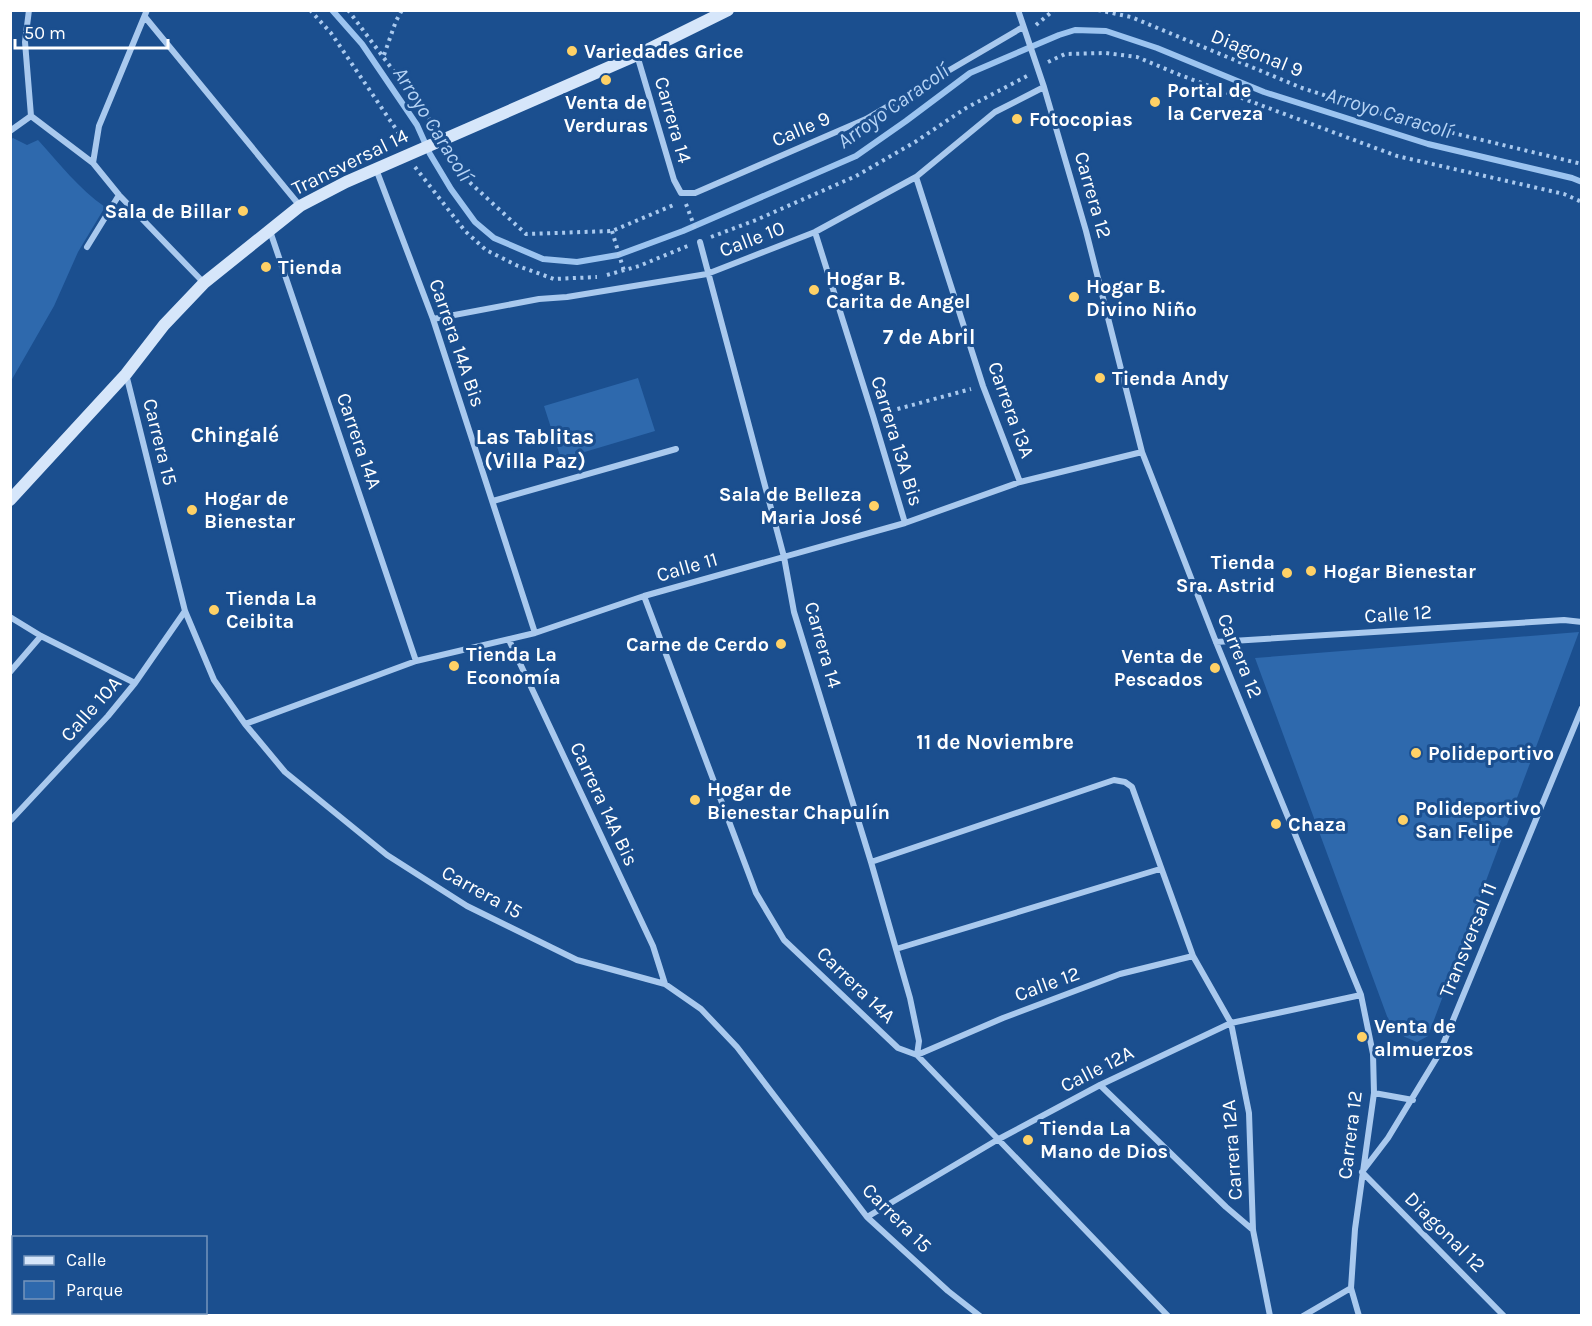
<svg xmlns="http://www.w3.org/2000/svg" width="1592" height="1326" viewBox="0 0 1592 1326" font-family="Karla,sans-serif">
<rect width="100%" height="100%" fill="#1b4f8f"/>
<path fill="#2e69ad" d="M 13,138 L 27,145 L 38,140 C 60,164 78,188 105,207 L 78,252 L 54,306 L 11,381 L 10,140 Z
M 638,378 L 655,431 L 561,459 L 544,406 Z
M 1579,632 L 1428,1036 L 1417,1042 L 1405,1037 L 1391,1027 L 1255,658 Z"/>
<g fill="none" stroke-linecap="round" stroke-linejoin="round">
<path stroke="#9cc4f0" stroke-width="6" d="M 332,10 L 362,44 L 417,125 L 430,154 L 451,189 L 475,222 L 494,238 L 543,259 L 577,262 L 618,255 L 683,231 L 856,156 L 906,121 L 970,73 L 1059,35 L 1075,30 L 1106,31 L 1157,48 L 1264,92 L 1428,144 L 1572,178 L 1582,182"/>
<path stroke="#a9c9ee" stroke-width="4" stroke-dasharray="3 4.5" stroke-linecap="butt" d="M 310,10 L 331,33 L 400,135 L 402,142
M 348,10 L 428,117 L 434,129
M 1098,10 L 1131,17 L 1302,88 L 1407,122 L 1582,164
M 1036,25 L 1054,10
M 384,55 L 396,21 L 402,10
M 1048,62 L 1065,54 L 1106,53 L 1137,57 L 1180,75 L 1397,156 L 1564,194 L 1582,202
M 446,154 L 453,167 L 526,234 L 612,231 L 676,204
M 415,167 L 465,231 L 486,250 L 518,266 L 554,279 L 597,277
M 686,204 L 696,231
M 612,231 L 624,271
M 711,237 L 756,220 L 856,176 L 915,142 L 966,108 L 1027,76
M 607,275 L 639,266 L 690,245
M 883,413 L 971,389"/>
<path stroke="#a9c9ee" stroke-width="6" d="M 29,10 L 25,42 L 31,116
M 147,10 L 99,126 L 93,163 L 119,195 L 204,283
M 1018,10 L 1044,87 L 1086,231 L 1142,452 L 1216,642 L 1361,995 L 1373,1054 L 1374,1093 L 1355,1229 L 1351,1288 L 1359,1316
M 145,17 L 300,206
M 637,55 L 674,180 L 681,193 L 695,193 L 866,119 L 1023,27
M 31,116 L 93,163
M 10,131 L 31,116
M 376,169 L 433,319 L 535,633
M 916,177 L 983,386 L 1020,482
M 270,231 L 416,661
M 815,232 L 873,416 L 905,523
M 700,242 L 784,557 L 794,612 L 871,862 L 910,998 L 919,1041 L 917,1055 L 1003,1018 L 1120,974 L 1193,956
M 87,247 L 119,195
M 433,319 L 539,299 L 567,297 L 707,274 L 815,232 L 916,177 L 995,112 L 1044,87
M 126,374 L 185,611 L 214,680 L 245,724 L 285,772 L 387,855 L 467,906 L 577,960 L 665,984 L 701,1009 L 737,1047 L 867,1217 L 948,1291 L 980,1316
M 493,501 L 676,449
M 644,596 L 756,893 L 784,940 L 898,1048 L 917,1055 L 1168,1316
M 10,617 L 41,636 L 135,683
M 509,640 L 653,946 L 665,984
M 1216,642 L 1564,620 L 1582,622
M 10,672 L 41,636
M 245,724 L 416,661 L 535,633 L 644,596 L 905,523 L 1020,482 L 1142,452
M 11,820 L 108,716 L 135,683 L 185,611
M 871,862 L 1114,780 L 1125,782 L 1132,787 L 1193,956 L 1231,1023 L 1249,1113 L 1253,1230 L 1270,1316
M 896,949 L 1160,869
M 1100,1085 L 1226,1207 L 1253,1230
M 1374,1093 L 1413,1100
M 1362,1172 L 1388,1138 L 1439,1054 L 1582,708
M 1362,1172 L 1504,1316
M 867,1217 L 997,1140 L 1100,1085 L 1231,1023 L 1361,995
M 1303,1316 L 1351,1288"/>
<path stroke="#d6e6fa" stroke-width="12" d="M 10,500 L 126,374 L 164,325 L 204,283 L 300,206 L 346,182 L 637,55 L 728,10"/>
</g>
<g fill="#ffd166" stroke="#1b4f8f" stroke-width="2">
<circle cx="572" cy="51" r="6"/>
<circle cx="606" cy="80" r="6"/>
<circle cx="1155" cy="102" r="6"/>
<circle cx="1017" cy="119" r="6"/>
<circle cx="243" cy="211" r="6"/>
<circle cx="266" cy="267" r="6"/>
<circle cx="814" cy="290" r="6"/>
<circle cx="1074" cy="297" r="6"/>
<circle cx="1100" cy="378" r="6"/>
<circle cx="874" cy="506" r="6"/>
<circle cx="192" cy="510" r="6"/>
<circle cx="1311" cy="571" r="6"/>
<circle cx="1287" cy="573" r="6"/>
<circle cx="214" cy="610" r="6"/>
<circle cx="781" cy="644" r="6"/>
<circle cx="454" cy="666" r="6"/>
<circle cx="1215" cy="668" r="6"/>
<circle cx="1416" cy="753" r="6"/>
<circle cx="695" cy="800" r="6"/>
<circle cx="1403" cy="820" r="6"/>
<circle cx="1276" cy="824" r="6"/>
<circle cx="1362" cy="1037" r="6"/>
<circle cx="1028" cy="1140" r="6"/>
</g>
<g text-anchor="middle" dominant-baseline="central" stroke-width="6" stroke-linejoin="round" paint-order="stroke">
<g font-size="20" font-weight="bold" fill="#fff" stroke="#1b4f8f" text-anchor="start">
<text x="584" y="51">Variedades Grice</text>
<text x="1167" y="90">Portal de<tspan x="1167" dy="23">la Cerveza</tspan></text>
<text x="606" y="102" text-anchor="middle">Venta de<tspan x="606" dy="23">Verduras</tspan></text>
<text x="1029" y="119">Fotocopias</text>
<text x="231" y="211" text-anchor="end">Sala de Billar</text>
<text x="278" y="267">Tienda</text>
<text x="826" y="278">Hogar B.<tspan x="826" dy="23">Carita de Angel</tspan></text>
<text x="1086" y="286">Hogar B.<tspan x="1086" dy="23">Divino Niño</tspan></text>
<text x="1112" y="378">Tienda Andy</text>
<text x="862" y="494" text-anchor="end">Sala de Belleza<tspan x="862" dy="23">Maria José</tspan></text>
<text x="204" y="498">Hogar de<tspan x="204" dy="23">Bienestar</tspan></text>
<text x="1275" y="562" text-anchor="end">Tienda<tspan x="1275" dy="23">Sra. Astrid</tspan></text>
<text x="1323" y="571">Hogar Bienestar</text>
<text x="226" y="598">Tienda La<tspan x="226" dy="23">Ceibita</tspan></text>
<text x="769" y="644" text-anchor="end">Carne de Cerdo</text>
<text x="466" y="654">Tienda La<tspan x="466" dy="23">Economía</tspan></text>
<text x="1203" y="656" text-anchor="end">Venta de<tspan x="1203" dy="23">Pescados</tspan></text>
<text x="1428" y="753">Polideportivo</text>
<text x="707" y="789">Hogar de<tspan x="707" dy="23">Bienestar Chapulín</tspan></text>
<text x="1415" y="808">Polideportivo<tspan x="1415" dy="23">San Felipe</tspan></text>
<text x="1288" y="824">Chaza</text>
<text x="1374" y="1026">Venta de<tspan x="1374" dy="23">almuerzos</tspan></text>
<text x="1040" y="1128">Tienda La<tspan x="1040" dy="23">Mano de Dios</tspan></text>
</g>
<g font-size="20" fill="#fff" stroke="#1b4f8f">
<text transform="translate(1257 53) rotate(22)">Diagonal 9</text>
<text transform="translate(673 120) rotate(74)">Carrera 14</text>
<text transform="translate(801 129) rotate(-23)">Calle 9</text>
<text transform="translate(350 162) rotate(-26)">Transversal 14</text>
<text transform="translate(1093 195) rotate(74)">Carrera 12</text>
<text transform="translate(752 239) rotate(-21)">Calle 10</text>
<text transform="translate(457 343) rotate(71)">Carrera 14A Bis</text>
<text transform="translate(1011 410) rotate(70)">Carrera 13A</text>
<text transform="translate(359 441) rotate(71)">Carrera 14A</text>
<text transform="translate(897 441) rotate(73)">Carrera 13A Bis</text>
<text transform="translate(160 442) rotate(76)">Carrera 15</text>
<text transform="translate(687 567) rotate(-16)">Calle 11</text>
<text transform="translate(1398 614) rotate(-4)">Calle 12</text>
<text transform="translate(823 645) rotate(74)">Carrera 14</text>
<text transform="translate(1240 656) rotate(68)">Carrera 12</text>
<text transform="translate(91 709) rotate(-48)">Calle 10A</text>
<text transform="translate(604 804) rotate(65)">Carrera 14A Bis</text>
<text transform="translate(482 892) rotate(29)">Carrera 15</text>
<text transform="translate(1468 940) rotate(-68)">Transversal 11</text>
<text transform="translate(1047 984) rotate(-20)">Calle 12</text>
<text transform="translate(856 985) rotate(44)">Carrera 14A</text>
<text transform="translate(1097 1069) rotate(-27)">Calle 12A</text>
<text transform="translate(1350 1135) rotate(-83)">Carrera 12</text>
<text transform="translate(1232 1150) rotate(-94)">Carrera 12A</text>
<text transform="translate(897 1218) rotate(45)">Carrera 15</text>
<text transform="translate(1445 1232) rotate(45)">Diagonal 12</text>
</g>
<g font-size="21" font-style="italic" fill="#b5d3f5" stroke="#1b4f8f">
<text transform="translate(893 106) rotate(-35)">Arroyo Caracolí</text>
<text transform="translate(1389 113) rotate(17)">Arroyo Caracolí</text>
<text transform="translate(433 124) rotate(58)">Arroyo Caracolí</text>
</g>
<g font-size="21" font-weight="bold" fill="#fff" stroke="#1b4f8f">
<text x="929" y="337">7 de Abril</text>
<text x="235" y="435">Chingalé</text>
<text x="535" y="437">Las Tablitas<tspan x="535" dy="24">(Villa Paz)</tspan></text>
<text x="995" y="742">11 de Noviembre</text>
</g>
</g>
<rect width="1592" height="1326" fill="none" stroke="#ffffff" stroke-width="24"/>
<rect x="12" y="1236" width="195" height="78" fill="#1b4f8f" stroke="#7695bc" stroke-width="1.5"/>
<rect x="24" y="1256" width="30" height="9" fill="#d6e6fa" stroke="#7695bc" stroke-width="1.5"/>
<text x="66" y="1266" font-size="18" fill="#ffffff">Calle</text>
<rect x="24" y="1281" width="30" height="18" fill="#2e69ad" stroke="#7695bc" stroke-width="1.5"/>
<text x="66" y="1296" font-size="18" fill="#ffffff">Parque</text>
<path d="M15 39v9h153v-9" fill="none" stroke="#ffffff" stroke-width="3"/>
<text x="24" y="39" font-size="18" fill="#ffffff" stroke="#1b4f8f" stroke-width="4.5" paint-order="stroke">50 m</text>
</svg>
